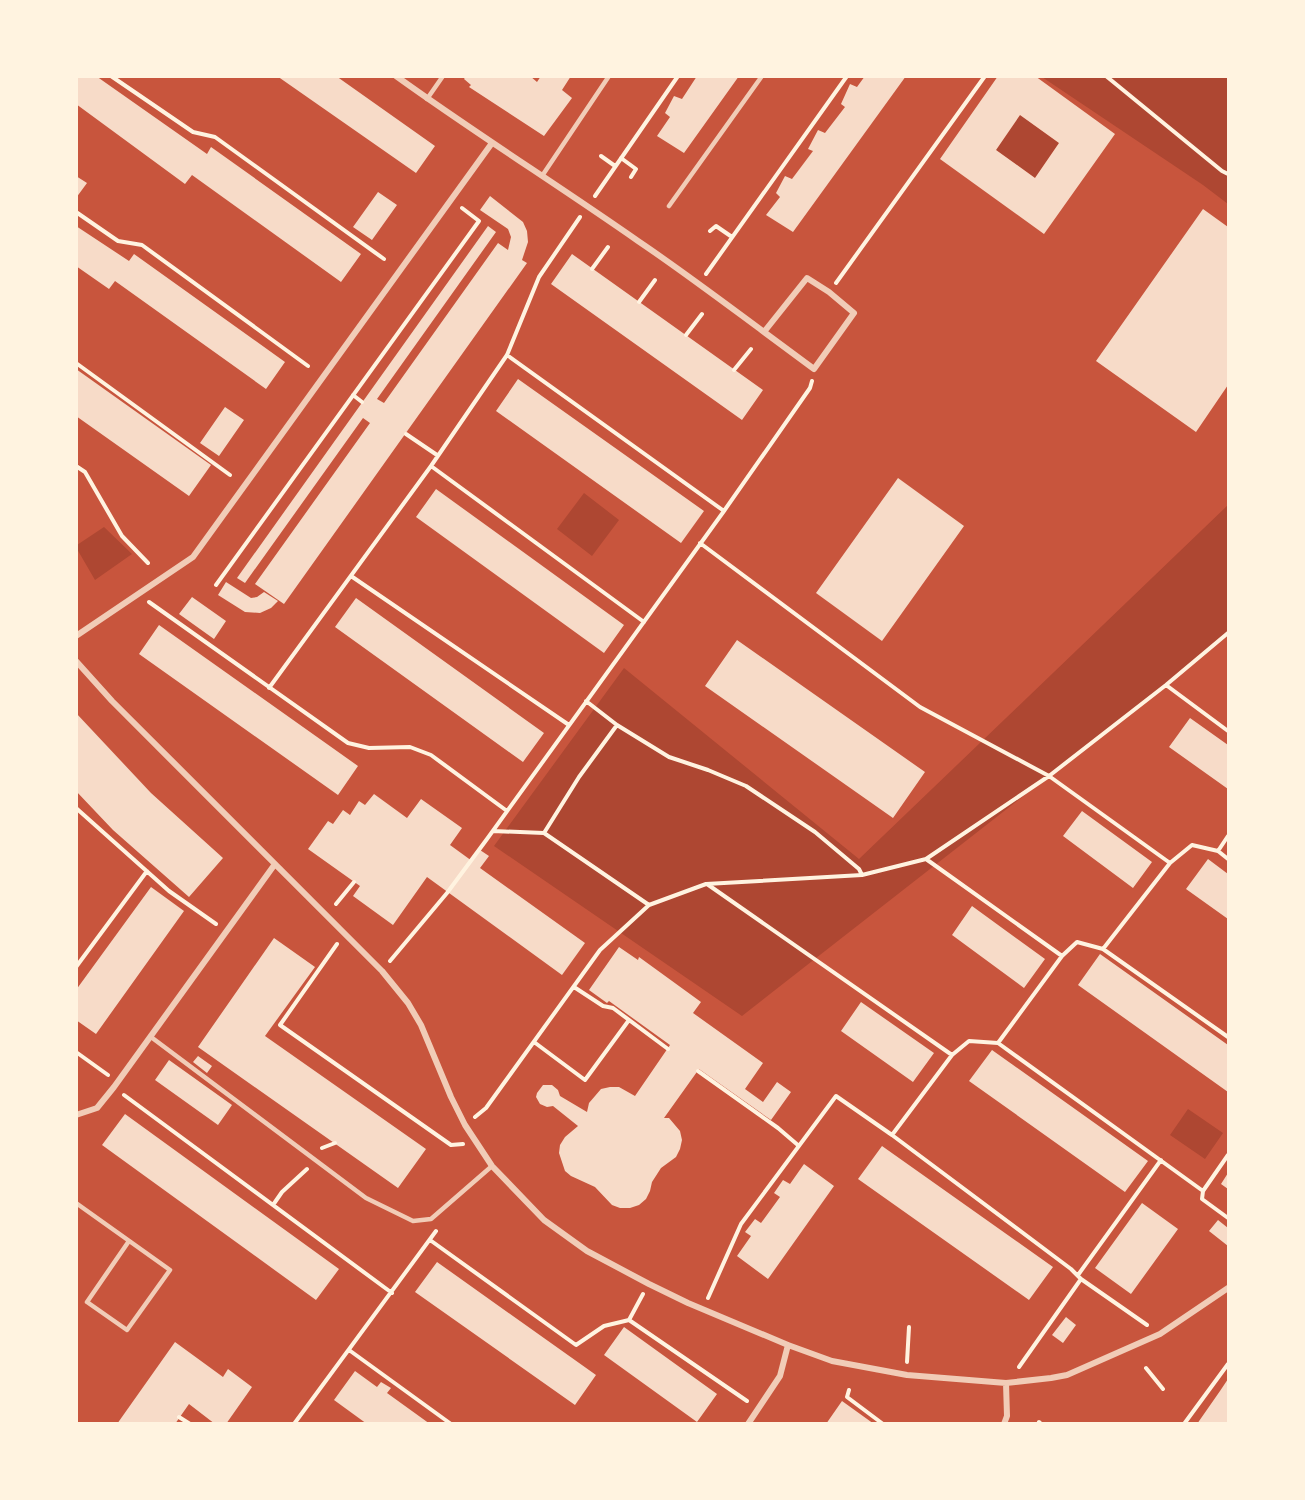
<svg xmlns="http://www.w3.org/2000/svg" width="1305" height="1500" viewBox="0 0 1305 1500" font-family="Mulish,sans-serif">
<rect width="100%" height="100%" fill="#c8553d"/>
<path fill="#ae4732" d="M 1042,77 L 1228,77 L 1228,204 L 1203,185 Z
M 1020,115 L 1059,143 L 1035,178 L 996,150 Z
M 584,493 L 619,520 L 592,556 L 557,529 Z
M 1228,505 L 1228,636 L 742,1016 L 494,846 L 624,668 L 859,859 Z
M 104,527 L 132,554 L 95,580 L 77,549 L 77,545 Z
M 1188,1109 L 1223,1133 L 1205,1159 L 1170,1135 Z"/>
<path fill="#f7dbc8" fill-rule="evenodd" d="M 76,76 L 96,76 L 207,154 L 211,147 L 361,254 L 341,282 L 192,175 L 185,184 L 76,104 Z
M 277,76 L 336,76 L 435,146 L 416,173 Z
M 466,76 L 530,76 L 537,82 L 541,76 L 571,76 L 562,90 L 572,98 L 544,136 L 469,87 L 471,85 L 464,79 Z
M 697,76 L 739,76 L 684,153 L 657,136 L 670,117 L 665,113 L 674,96 L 682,99 Z
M 865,76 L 906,76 L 793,232 L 766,215 L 780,197 L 776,193 L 785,176 L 792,179 L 813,151 L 808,149 L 818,130 L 825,133 L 845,107 L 841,104 L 850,84 L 857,87 Z
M 998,76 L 1035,76 L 1115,134 L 1044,234 L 940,159 ZM 1020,115 L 1059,143 L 1035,178 L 996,150 Z
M 76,176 L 87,183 L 76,198 Z
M 378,192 L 397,205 L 372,240 L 353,227 Z
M 490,196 L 523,222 L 527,231 L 528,242 L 522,260 L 527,263 L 284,604 L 255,584 L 370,423 L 363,418 L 245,583 L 237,578 L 488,226 L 496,232 L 377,399 L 384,403 L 498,243 L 508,250 L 511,237 L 508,229 L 480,210 Z
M 1203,209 L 1228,227 L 1228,385 L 1196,432 L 1096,361 Z
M 76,226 L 129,261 L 134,254 L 285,362 L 266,389 L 115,281 L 109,289 L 76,266 Z
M 572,254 L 763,390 L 742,420 L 551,284 Z
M 76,369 L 211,465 L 189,496 L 76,416 Z
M 518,379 L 704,511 L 681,543 L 496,411 Z
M 225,407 L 244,420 L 219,456 L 200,443 Z
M 898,478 L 964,526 L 882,641 L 816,593 Z
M 436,489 L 624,625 L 604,653 L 416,517 Z
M 226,582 L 251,598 L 257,597 L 264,592 L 278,601 L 271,608 L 260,613 L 245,612 L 218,595 Z
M 192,597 L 226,621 L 214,639 L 179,614 Z
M 356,598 L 544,733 L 523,762 L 335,627 Z
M 159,625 L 358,766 L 338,795 L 139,654 Z
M 737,640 L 925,772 L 893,818 L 705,686 Z
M 76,713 L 151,793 L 223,858 L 189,897 L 113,830 L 76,791 Z
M 1190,718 L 1228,745 L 1228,789 L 1169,747 Z
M 374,794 L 407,818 L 421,799 L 462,828 L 450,845 L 472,861 L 480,850 L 489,856 L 480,868 L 585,943 L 562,975 L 427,877 L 393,925 L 353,896 L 360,886 L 308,849 L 328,821 L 333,824 L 343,810 L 350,815 L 359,801 L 365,805 Z
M 1082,811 L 1152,862 L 1133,888 L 1063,836 Z
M 1208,859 L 1228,874 L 1228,919 L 1186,889 Z
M 151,887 L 184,911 L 96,1034 L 76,1020 L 76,990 Z
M 972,906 L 1045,959 L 1024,988 L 952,935 Z
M 274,938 L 315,967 L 265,1036 L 426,1149 L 398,1188 L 198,1047 Z
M 619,947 L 638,960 L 639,957 L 701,1002 L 693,1013 L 763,1063 L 745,1089 L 763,1102 L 777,1082 L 791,1092 L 771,1120 L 699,1069 L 664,1118 L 669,1118 L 680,1131 L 682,1140 L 680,1149 L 676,1157 L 661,1168 L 652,1182 L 650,1191 L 646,1199 L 639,1205 L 630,1208 L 620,1208 L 612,1205 L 595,1187 L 571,1176 L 565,1171 L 559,1153 L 560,1145 L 565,1137 L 578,1126 L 553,1106 L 547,1107 L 540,1104 L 536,1097 L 537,1093 L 543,1085 L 552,1085 L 558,1090 L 560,1096 L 587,1112 L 589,1103 L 601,1089 L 610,1087 L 619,1087 L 635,1096 L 670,1045 L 609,1001 L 607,1003 L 589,990 Z
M 1100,954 L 1228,1045 L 1228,1092 L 1078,985 Z
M 861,1002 L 934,1053 L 913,1082 L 841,1031 Z
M 992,1050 L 1148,1161 L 1125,1192 L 969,1081 Z
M 198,1056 L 212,1066 L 207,1073 L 193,1062 Z
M 169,1060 L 232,1105 L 218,1125 L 155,1080 Z
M 125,1114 L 339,1269 L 316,1300 L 102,1145 Z
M 882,1146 L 1053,1267 L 1029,1300 L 858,1179 Z
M 804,1164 L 834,1186 L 768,1279 L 737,1256 L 751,1236 L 745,1232 L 755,1219 L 761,1223 L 780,1197 L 774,1193 L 783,1180 L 790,1184 Z
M 1228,1173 L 1228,1189 L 1221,1184 Z
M 1142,1203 L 1178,1229 L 1131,1294 L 1095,1268 Z
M 1218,1220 L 1228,1228 L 1228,1246 L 1209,1231 Z
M 437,1262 L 596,1375 L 575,1405 L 415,1292 Z
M 1066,1317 L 1076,1325 L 1063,1343 L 1052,1335 Z
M 624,1327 L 717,1394 L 697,1422 L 604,1355 Z
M 175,1342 L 223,1377 L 228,1369 L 252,1387 L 226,1424 L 215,1424 L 189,1404 L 175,1424 L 117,1424 Z
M 355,1371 L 377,1387 L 381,1382 L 391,1388 L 387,1393 L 430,1424 L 367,1424 L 334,1400 Z
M 1228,1379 L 1228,1424 L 1197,1424 L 1220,1391 Z
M 842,1401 L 874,1424 L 826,1424 Z"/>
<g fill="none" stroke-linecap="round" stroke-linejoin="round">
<path stroke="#fff3e0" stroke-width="4" d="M 111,76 L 193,132 L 215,137 L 384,259
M 1106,76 L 1222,171 L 1228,174
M 601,156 L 615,166
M 621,158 L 636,169 L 631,177
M 595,196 L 678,76
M 76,212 L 118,241 L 142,245 L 308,366
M 710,231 L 716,226 L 732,237
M 592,269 L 608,247
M 706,274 L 847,76
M 836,283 L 985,76
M 639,302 L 655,280
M 686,335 L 702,314
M 507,355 L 724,511
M 76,363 L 230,475
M 734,370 L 751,349
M 353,395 L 362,402
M 406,434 L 437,455
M 76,466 L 85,472 L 122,536 L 148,563
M 431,466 L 644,622
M 700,543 L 920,707 L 1049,776 L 1170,863
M 351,576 L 569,725
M 216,585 L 479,221 L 462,208
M 149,602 L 348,743 L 369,748 L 410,747 L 431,755 L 507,811
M 1166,685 L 1228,731
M 269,688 L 431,466 L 507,355 L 539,277 L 580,217
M 586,701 L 617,725 L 669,757 L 708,770 L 746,786 L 815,832 L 859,869 L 862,875
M 617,725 L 579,777 L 544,833 L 649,905
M 76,808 L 169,891 L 216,924
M 493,831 L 544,833
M 1218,851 L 1228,859
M 926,859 L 1062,956
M 707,884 L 952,1055
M 336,904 L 354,882
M 337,944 L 280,1025 L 451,1145 L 463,1144
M 1103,949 L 1228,1037
M 390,961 L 447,893 L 487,839 L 724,511 L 810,388 L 812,381
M 76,967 L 147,871
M 574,987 L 603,1006 L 613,1008 L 668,1049
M 534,1042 L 585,1080 L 629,1020
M 998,1043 L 1203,1191 L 1202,1199 L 1228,1218
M 76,1052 L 108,1075
M 698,1071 L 778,1128 L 799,1146
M 124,1095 L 392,1293
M 475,1117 L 486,1108 L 600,950 L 649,905 L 706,884 L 862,875 L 926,859 L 1049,776 L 1166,685 L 1228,633
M 322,1148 L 335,1143
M 1203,1191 L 1228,1155
M 273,1205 L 282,1192 L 307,1169
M 430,1240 L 576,1345 L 604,1326 L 629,1320 L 747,1401
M 1078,1275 L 1161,1160
M 708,1298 L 741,1224 L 836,1096 L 892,1135
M 629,1320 L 643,1294
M 1147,1325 L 1081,1279 L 1071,1269 L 892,1135 L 952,1055 L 969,1041 L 998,1043 L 1062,956 L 1077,942 L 1103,949 L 1170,863 L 1192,845 L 1218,851 L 1228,836
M 349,1350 L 451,1424
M 907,1362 L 909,1327
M 1019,1367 L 1081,1279
M 1146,1368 L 1163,1389
M 849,1390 L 847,1397 L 883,1424
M 179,1417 L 190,1424
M 1039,1422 L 1041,1424
M 294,1424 L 436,1231
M 542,1424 L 545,1424
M 1184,1424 L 1228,1364"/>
<path stroke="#f1ccb7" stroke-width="4.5" d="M 427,99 L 443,76
M 542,176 L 609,76
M 669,206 L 762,76
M 151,1037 L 366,1198 L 413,1221 L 431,1219 L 492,1166
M 76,1203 L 170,1270 L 127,1330 L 87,1302 L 129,1241"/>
<path stroke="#f1ccb7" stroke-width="6" d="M 396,76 C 475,133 558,185 638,241 C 681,270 722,301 764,332
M 807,278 L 829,292 L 854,313 L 814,369 L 764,332 Z
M 76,636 L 193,557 L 492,143
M 76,661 L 112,701 L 382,971 L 408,1003 L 421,1025 L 451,1097 L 465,1125 L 492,1166 L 544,1220 L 587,1251 L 649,1284 L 688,1303 L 788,1345 L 832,1361 L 907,1375 L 1006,1383 L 1051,1378 L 1067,1375 L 1160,1334 L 1228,1288
M 76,1115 L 97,1108 L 114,1087 L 275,864
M 748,1424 L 780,1376 L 788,1345
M 1004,1424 L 1007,1416 L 1006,1383"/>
</g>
<rect width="1305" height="1500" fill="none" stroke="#fff3e0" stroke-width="156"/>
</svg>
